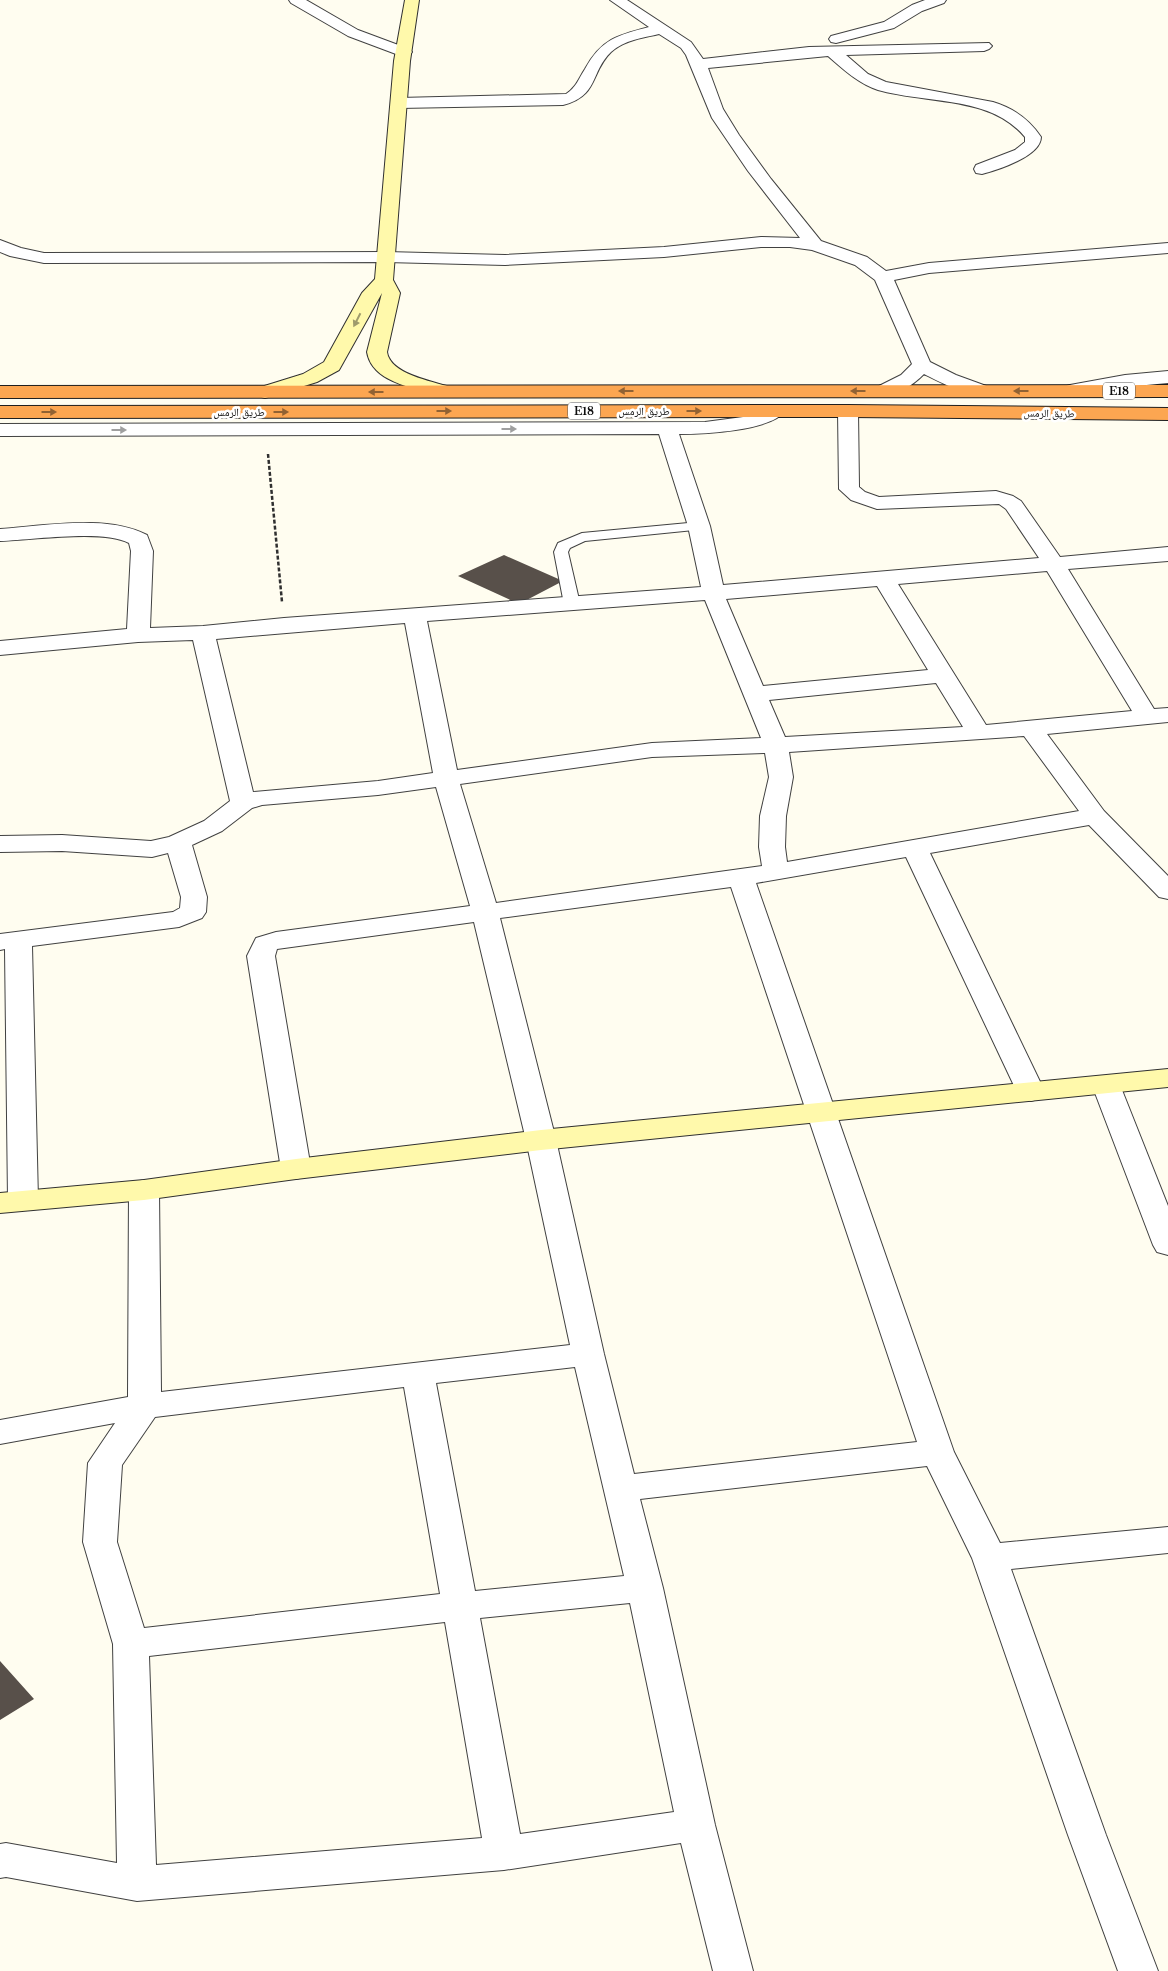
<svg xmlns="http://www.w3.org/2000/svg" width="1168" height="1971" viewBox="0 0 1168 1971" font-family="'Libre Baskerville','Noto Naskh Arabic',serif">
<rect width="100%" height="100%" fill="#fffdf0"/>
<path fill="#58504a" d="M 504,555 L 563,581 L 519,604 L 458,576 Z
M 0,1661 L 34,1699 L 0,1720 Z"/>
<g fill="none" stroke-linecap="round" stroke-linejoin="round">
<defs>
<path id="lane" d="M 699,522 L 704,523 L 706,526 L 704,529 L 585,541 L 570,548 L 568,552 L 580,604 L 577,607 L 567,607 L 564,604 L 554,552 L 558,543 L 582,533 Z"/>
<path id="street" d="M 289,0 L 306,0 L 358,30 L 409,49 L 412,52 L 409,55 L 404,57 L 348,36 L 291,3 Z
M 610,0 L 627,0 L 691,42 L 703,59 L 809,47 L 989,43 L 992,46 L 989,49 L 984,51 L 846,55 L 868,74 L 886,82 L 993,102 C 1013,108 1029,119 1041,137 C 1041,156 998,170 982,174 L 976,173 L 974,169 L 976,165 L 1015,150 L 1025,142 L 1025,137 C 990,95 927,104 878,90 C 859,84 843,69 828,56 L 708,68 L 723,109 L 739,135 L 771,179 L 821,241 L 867,257 L 886,271 L 929,263 L 1168,243 L 1168,253 L 929,273 L 894,280 L 930,362 L 956,375 L 989,387 L 992,391 L 989,395 C 972,399 940,382 924,374 C 913,385 894,399 877,395 L 874,391 L 877,387 L 901,375 L 912,364 L 875,280 L 855,265 L 812,250 L 790,247 L 761,247 L 664,257 L 505,265 L 386,262 L 44,263 L 10,256 L 0,252 L 0,240 L 21,248 L 44,253 L 386,252 L 505,255 L 664,247 L 761,237 L 800,238 L 748,171 L 712,118 L 686,55 L 681,48 L 659,34 C 643,38 624,40 611,52 C 590,72 599,96 563,105 L 399,108 L 393,106 L 391,103 L 393,100 L 399,98 L 566,94 C 576,88 579,78 585,69 C 601,39 618,35 649,27 Z
M 925,0 L 946,0 L 944,3 L 922,11 L 894,28 L 836,43 L 831,42 L 829,39 L 831,36 L 884,22 L 912,5 Z
M 1168,371 L 1168,383 L 1125,387 L 1070,397 L 1063,395 L 1060,391 L 1063,387 L 1070,385 L 1125,375 Z
M 775,405 L 782,407 L 785,411 C 771,431 702,434 679,434 L 710,526 L 723,585 L 1039,558 L 1006,509 L 999,504 L 877,509 L 851,500 L 839,489 L 838,411 L 841,407 L 848,405 L 855,407 L 858,411 L 859,487 L 865,492 L 879,497 L 996,491 L 1013,496 L 1021,501 L 1060,557 L 1168,547 L 1168,561 L 1068,569 L 1154,709 L 1168,708 L 1168,722 L 1047,734 L 1104,811 L 1168,876 L 1168,899 L 1159,897 L 1089,825 L 930,853 L 1045,1092 L 1041,1098 L 1031,1101 L 1021,1098 L 1017,1092 L 906,857 L 756,883 L 954,1452 L 1000,1543 L 1168,1527 L 1168,1553 L 1011,1569 L 1106,1835 L 1158,1971 L 1118,1971 L 1068,1835 L 972,1558 L 927,1466 L 640,1499 L 663,1588 L 715,1825 L 753,1971 L 713,1971 L 681,1843 L 504,1870 L 137,1901 L 6,1877 L 0,1878 L 0,1844 L 6,1843 L 117,1863 L 113,1644 L 83,1542 L 88,1463 L 115,1423 L 0,1444 L 0,1420 L 128,1397 L 129,1190 L 133,1183 L 144,1180 L 155,1183 L 159,1190 L 161,1392 L 570,1345 L 526,1140 L 474,922 L 277,949 L 275,956 L 311,1169 L 307,1176 L 296,1179 L 285,1176 L 281,1169 L 247,956 L 256,938 L 276,932 L 470,906 L 436,787 L 378,795 L 262,805 L 252,808 L 222,831 L 192,845 L 207,897 L 206,912 L 202,918 L 179,927 L 32,946 L 38,1200 L 34,1207 L 23,1210 L 12,1207 L 8,1200 L 5,949 L 0,950 L 0,934 L 173,912 L 180,908 L 181,897 L 168,853 L 152,857 L 62,851 L 0,852 L 0,836 L 62,835 L 151,841 L 169,837 L 204,821 L 230,801 L 193,640 L 138,642 L 0,655 L 0,641 L 127,629 L 131,551 L 129,543 C 103,529 32,540 0,541 L 0,529 C 44,526 107,514 147,535 L 153,551 L 150,628 L 203,626 L 284,618 L 701,587 L 688,526 L 659,434 L 0,436 L 0,424 L 705,422 L 743,417 ZM 1047,571 L 1132,711 L 986,725 L 898,584 ZM 877,586 L 928,670 L 763,686 L 726,599 ZM 705,600 L 761,738 L 652,743 L 457,770 L 427,621 ZM 405,623 L 433,773 L 378,781 L 253,792 L 216,639 ZM 936,683 L 963,727 L 785,737 L 769,700 ZM 1024,736 L 1079,811 L 787,862 L 785,847 L 786,816 L 793,777 L 789,752 ZM 765,753 L 769,777 L 760,816 L 759,847 L 762,866 L 496,903 L 460,784 L 652,757 ZM 731,887 L 917,1442 L 634,1474 L 604,1354 L 556,1140 L 500,918 ZM 575,1367 L 624,1576 L 475,1591 L 436,1383 ZM 404,1387 L 440,1594 L 144,1628 L 117,1542 L 122,1465 L 155,1417 ZM 630,1603 L 674,1812 L 520,1834 L 480,1618 ZM 445,1622 L 482,1838 L 156,1865 L 149,1656 Z
M 1106,1076 L 1116,1079 L 1120,1085 L 1168,1206 L 1168,1255 L 1157,1252 L 1153,1245 L 1092,1085 L 1096,1079 Z"/>
<path id="secondary" d="M 405,0 L 419,0 L 410,61 L 393,280 L 400,293 L 387,352 C 390,374 431,381 450,387 L 453,391 L 450,395 L 443,397 L 436,395 C 412,387 372,382 367,352 L 382,293 L 339,370 L 317,382 L 265,398 L 258,396 L 255,392 L 258,388 L 303,374 L 324,362 L 362,293 L 375,279 L 394,61 Z
M 1168,1069 L 1168,1087 L 541,1150 L 296,1179 L 144,1200 L 0,1213 L 0,1193 L 144,1180 L 296,1159 L 541,1130 Z"/>
<path id="highway" d="M 1168,385 L 1168,397 L 0,398 L 0,386 Z
M 848,405 L 1168,408 L 1168,420 L 848,417 L 0,418 L 0,406 Z"/>
</defs>
<use href="#lane" stroke="#414141" stroke-width="2"/>
<use href="#street" stroke="#414141" stroke-width="2"/>
<use href="#secondary" stroke="#303030" stroke-width="2"/>
<use href="#highway" stroke="#1f1f1f" stroke-width="2"/>
<path stroke="#303030" stroke-width="2.5" stroke-dasharray="4 2" stroke-linecap="butt" d="M 268,454 L 282,602"/>
<use href="#lane" fill="#fff" fill-rule="evenodd"/>
<use href="#street" fill="#fff" fill-rule="evenodd"/>
<use href="#secondary" fill="#fff9ab" fill-rule="evenodd"/>
<use href="#highway" fill="#fca651" fill-rule="evenodd"/>
</g>
<defs><path id="oneway-solid" d="M-6-.8H1V-3.2L6.5 0L1 3.2V.8H-6Z" transform="scale(1.25)"/></defs>
<use fill="#9f9b6c" href="#oneway-solid" transform="translate(357 320) rotate(117)"/>
<g fill="#916233">
<use href="#oneway-solid" transform="translate(626 391) rotate(180)"/>
<use href="#oneway-solid" transform="translate(858 391) rotate(180)"/>
<use href="#oneway-solid" transform="translate(1021 391) rotate(-180)"/>
<use href="#oneway-solid" transform="translate(376 392) rotate(180)"/>
<use href="#oneway-solid" transform="translate(444 411)"/>
<use href="#oneway-solid" transform="translate(694 411)"/>
<use href="#oneway-solid" transform="translate(49 412)"/>
<use href="#oneway-solid" transform="translate(281 412)"/>
</g>
<g fill="#9f9f9f">
<use href="#oneway-solid" transform="translate(509 429)"/>
<use href="#oneway-solid" transform="translate(119 430)"/>
</g>
<g text-anchor="middle" dominant-baseline="central" stroke-width="5" stroke-linejoin="round" paint-order="stroke">
<g fill="#fff" stroke="#565656" stroke-width="1">
<rect x="1103" y="382.5" width="32" height="17" rx="4"/>
<rect x="568" y="402.5" width="32" height="17" rx="4"/>
</g>
<g font-size="11" font-weight="bold" fill="#0e0e0e">
<text x="1119" y="391">E18</text>
<text x="584" y="411">E18</text>
</g>
<g font-size="11" fill="#0e0e0e" stroke="#fff">
<text x="644" y="411">طريق الرمس</text>
<text x="239" y="412">طريق الرمس</text>
<text transform="translate(1049 413) rotate(1)">طريق الرمس</text>
</g>
</g>
</svg>
